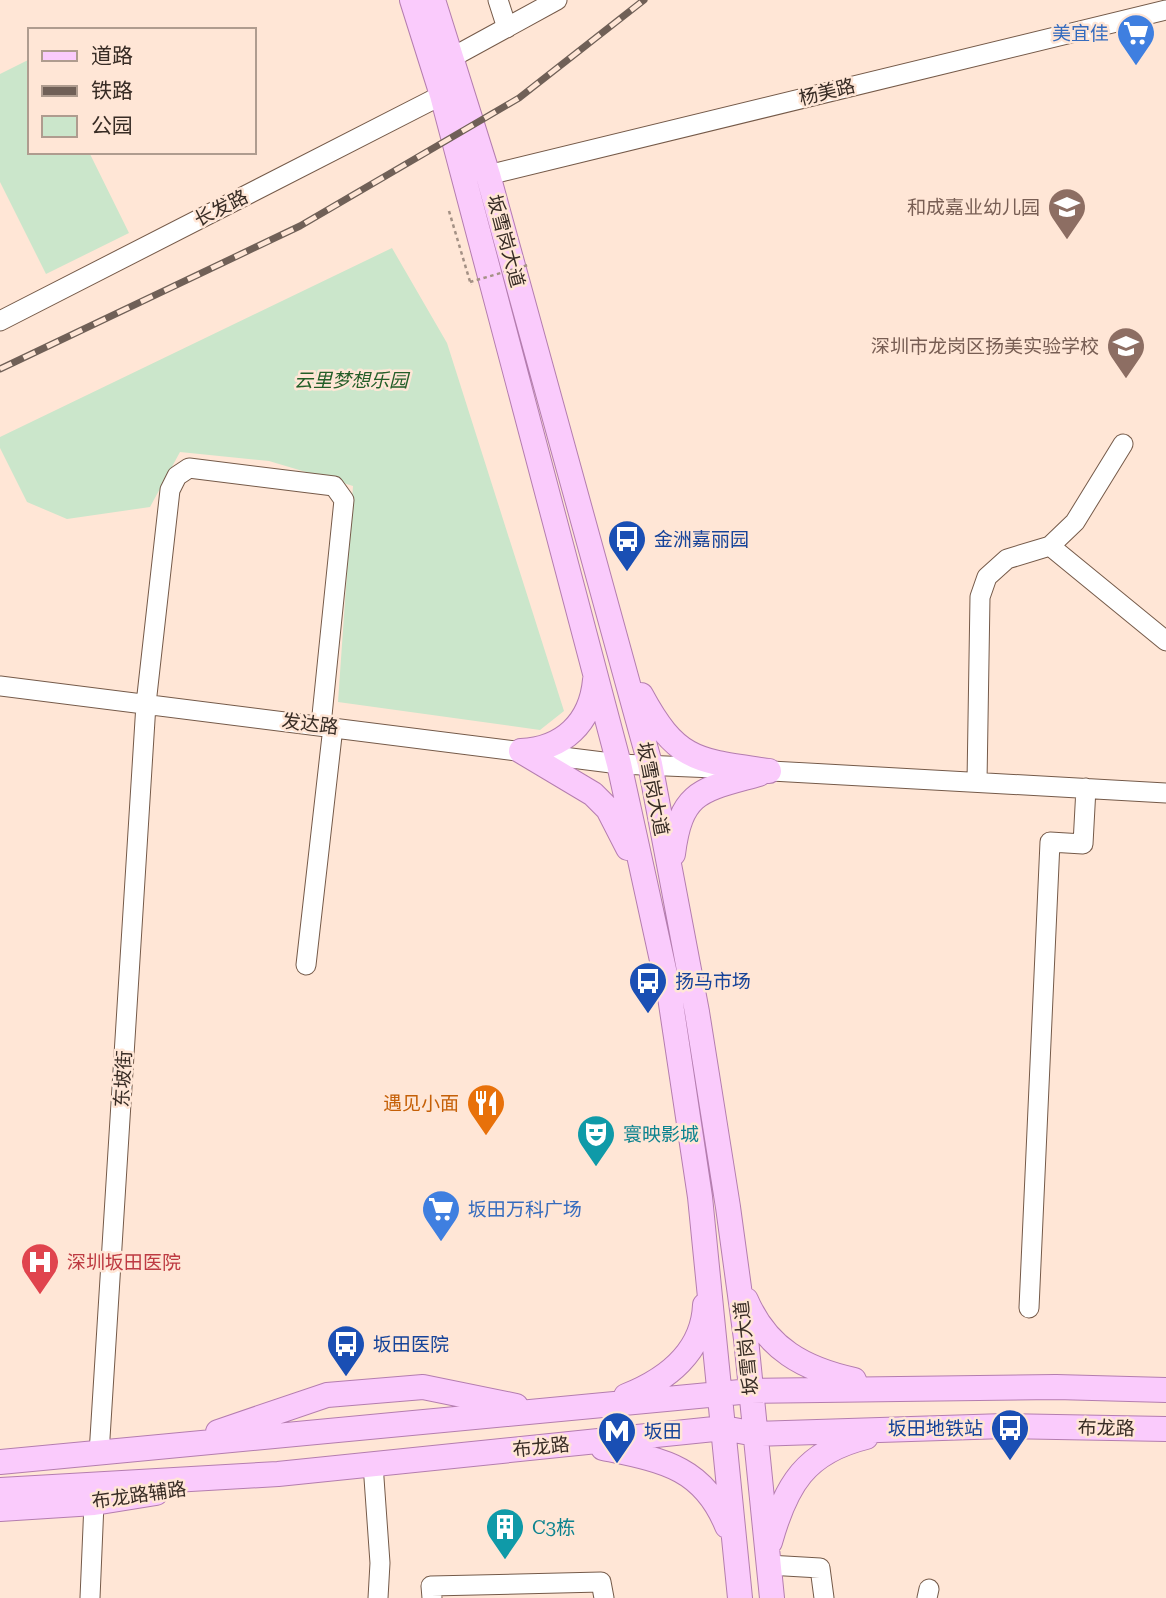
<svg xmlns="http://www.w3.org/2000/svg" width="1166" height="1598" viewBox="0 0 1166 1598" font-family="'Roboto Serif','Noto Sans SC',serif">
<rect width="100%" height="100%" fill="#ffe6d6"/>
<path fill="#cbe6cb" d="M 30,59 L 30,152 L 89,152 L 129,233 L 46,274 L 0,182 L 0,74 Z
M 392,248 L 447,343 L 564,711 L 540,730 L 338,702 L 353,486 L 269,461 L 180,452 L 150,507 L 67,519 L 27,502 L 0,448 L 0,437 Z"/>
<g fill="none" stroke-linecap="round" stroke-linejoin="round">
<defs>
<path id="minor" d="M 498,0 L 507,28
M 451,58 L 557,0
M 488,175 L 1166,10
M 0,321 L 442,95
M 1050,546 L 1166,641
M 0,686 L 619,764 L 714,768
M 755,770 L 1166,793
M 977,782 L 980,597 L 987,577 L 1007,559 L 1050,546 L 1075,522 L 1123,444
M 306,965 L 333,727
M 1029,1308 L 1050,842 L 1083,844 L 1086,788
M 99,1454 L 146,704 L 170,490 L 177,476 L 189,468 L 334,486 L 344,500 L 321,725
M 373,1464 L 380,1563 L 378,1598
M 768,1565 L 820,1568 L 824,1598
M 90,1598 L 94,1503
M 432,1598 L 431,1586 L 601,1582 L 604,1598
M 927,1598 L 929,1589"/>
<path id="major" d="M 412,0 L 442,95 L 619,764 L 670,997 L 700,1197 L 740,1598
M 433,0 L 488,175 L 650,764 L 697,1012 L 728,1207 L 746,1339 L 772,1598
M 641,695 C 677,762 698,761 769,771
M 521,751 L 593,794 L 608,809 L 628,848
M 521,751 C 563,749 591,723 595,680
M 673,854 C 681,790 702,790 759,774
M 746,1300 C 767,1349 804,1369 854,1380
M 626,1396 C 666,1380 703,1352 705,1305
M 218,1432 L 327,1395 L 423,1387 L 516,1406
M 603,1448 C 661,1460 703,1466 727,1526
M 0,1462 L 751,1391 L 1056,1387 L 1166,1390
M 0,1490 L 278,1474 L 724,1428 L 755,1434 L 1005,1426 L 1166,1429
M 0,1509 L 94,1503 L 156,1493
M 770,1542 C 786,1485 805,1452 866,1437"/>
</defs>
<use href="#minor" stroke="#755a49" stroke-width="21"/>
<use href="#major" stroke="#b47daf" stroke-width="26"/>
<path stroke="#a49185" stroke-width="2.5" stroke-dasharray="3.5 3.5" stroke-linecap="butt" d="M 449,211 L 471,285"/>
<use href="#minor" stroke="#fff" stroke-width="19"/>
<use href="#major" stroke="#facbfc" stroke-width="24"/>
<defs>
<path id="rail" d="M 0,369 L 300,226 L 519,98 L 644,0"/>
</defs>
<use href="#rail" stroke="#706057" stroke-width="7"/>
<use href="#rail" stroke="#ffe6d6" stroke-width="4.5" stroke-dasharray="13" stroke-linecap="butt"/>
<path stroke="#a49185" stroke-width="2.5" stroke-dasharray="3.5 3.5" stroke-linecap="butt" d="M 470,282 L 528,265"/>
</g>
<defs>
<symbol id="supermarket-pin" viewBox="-11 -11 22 30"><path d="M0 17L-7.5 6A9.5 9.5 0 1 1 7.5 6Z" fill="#3f7fe0" stroke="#ffe6d6"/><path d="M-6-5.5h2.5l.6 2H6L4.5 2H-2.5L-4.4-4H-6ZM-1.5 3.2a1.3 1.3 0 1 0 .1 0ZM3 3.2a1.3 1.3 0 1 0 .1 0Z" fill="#fff"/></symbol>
<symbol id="school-pin" viewBox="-11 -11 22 30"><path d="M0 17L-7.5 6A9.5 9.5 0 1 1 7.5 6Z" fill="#8d6e63" stroke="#ffe6d6"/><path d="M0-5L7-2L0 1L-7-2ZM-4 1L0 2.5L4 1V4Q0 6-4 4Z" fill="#fff"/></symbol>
<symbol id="bus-pin" viewBox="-11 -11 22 30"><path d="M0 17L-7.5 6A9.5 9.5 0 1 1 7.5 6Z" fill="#1a4fb4" stroke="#ffe6d6"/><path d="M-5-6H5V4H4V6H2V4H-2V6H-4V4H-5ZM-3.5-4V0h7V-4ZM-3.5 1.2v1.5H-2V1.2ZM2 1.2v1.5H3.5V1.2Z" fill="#fff"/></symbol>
<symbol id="restaurant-pin" viewBox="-11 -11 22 30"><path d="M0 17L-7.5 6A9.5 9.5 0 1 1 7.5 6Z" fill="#e8710a" stroke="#ffe6d6"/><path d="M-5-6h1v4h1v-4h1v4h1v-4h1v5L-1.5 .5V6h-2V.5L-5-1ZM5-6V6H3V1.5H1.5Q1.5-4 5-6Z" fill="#fff"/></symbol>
<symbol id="theatre-pin" viewBox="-11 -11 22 30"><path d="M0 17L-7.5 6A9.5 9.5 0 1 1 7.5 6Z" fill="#0f9aa8" stroke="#ffe6d6"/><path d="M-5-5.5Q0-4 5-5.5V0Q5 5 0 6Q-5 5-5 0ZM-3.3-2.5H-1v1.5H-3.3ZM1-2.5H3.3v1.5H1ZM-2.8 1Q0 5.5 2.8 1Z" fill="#fff"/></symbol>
<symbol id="hospital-pin" viewBox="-11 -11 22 30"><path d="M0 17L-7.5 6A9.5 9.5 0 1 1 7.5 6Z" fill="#e0444e" stroke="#ffe6d6"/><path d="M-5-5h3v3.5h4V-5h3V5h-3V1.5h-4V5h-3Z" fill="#fff"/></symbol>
<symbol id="metro-pin" viewBox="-11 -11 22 30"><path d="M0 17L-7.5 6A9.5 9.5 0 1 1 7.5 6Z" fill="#1a4fb4" stroke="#ffe6d6"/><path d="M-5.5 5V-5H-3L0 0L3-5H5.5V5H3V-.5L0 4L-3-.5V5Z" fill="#fff"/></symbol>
<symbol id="building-pin" viewBox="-11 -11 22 30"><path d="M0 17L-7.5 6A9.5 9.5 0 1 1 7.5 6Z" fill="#0f9aa8" stroke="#ffe6d6"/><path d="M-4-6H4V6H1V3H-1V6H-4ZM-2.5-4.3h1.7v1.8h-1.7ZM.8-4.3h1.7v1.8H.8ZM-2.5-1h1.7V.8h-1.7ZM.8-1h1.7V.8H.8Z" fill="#fff"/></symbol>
</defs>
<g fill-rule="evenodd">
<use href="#supermarket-pin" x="1114" y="11" width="44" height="60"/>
<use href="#school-pin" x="1045" y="185" width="44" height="60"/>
<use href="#school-pin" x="1104" y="324" width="44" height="60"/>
<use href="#bus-pin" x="605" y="517" width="44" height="60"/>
<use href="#bus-pin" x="626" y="959" width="44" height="60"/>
<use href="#restaurant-pin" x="464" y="1081" width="44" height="60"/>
<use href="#theatre-pin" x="574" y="1112" width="44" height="60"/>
<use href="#supermarket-pin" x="419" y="1187" width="44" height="60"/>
<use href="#hospital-pin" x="18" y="1240" width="44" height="60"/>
<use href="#bus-pin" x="324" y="1322" width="44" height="60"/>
<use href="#bus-pin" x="988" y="1406" width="44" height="60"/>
<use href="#metro-pin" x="595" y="1409" width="44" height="60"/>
<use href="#building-pin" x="483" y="1505" width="44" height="60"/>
</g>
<g text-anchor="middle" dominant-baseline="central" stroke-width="5" stroke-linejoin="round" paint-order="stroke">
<g font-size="19" fill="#366cbe" stroke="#ffe6d6" text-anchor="end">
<text x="1109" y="33">美宜佳</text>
<text x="468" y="1209" text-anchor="start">坂田万科广场</text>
</g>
<g font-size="19" fill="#382c25" stroke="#ffe6d6">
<text transform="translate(827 92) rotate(-14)">杨美路</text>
<text transform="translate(221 208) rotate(-27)">长发路</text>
<text transform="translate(506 241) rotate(75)">坂雪岗大道</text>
<text transform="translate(310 724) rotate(7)">发达路</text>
<text transform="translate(653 789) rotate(79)">坂雪岗大道</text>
<text transform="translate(123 1079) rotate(-87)">东坡街</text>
<text transform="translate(746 1348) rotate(-96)">坂雪岗大道</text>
<text transform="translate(1106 1428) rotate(1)">布龙路</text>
<text transform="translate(541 1447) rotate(-6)">布龙路</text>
<text transform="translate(139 1495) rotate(-8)">布龙路辅路</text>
</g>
<g font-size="19" fill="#785e54" stroke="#ffe6d6" text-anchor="end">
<text x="1040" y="207">和成嘉业幼儿园</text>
<text x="1099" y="346">深圳市龙岗区扬美实验学校</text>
</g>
<g font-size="19" font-style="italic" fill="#235e28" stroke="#ffe6d6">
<text x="351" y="380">云里梦想乐园</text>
</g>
<g font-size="19" fill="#164399" stroke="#ffe6d6" text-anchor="start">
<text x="654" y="539">金洲嘉丽园</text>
<text x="675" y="981">扬马市场</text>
<text x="373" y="1344">坂田医院</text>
<text x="983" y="1428" text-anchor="end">坂田地铁站</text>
<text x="644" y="1431">坂田</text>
</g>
<g font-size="19" fill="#c56008" stroke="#ffe6d6" text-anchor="end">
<text x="459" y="1103">遇见小面</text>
</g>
<g font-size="19" fill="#0d838f" stroke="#ffe6d6" text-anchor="start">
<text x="623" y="1134">寰映影城</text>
<text x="532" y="1527">C3栋</text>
</g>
<g font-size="19" fill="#be3a42" stroke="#ffe6d6" text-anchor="start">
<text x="67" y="1262">深圳坂田医院</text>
</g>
</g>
<rect x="28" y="28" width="228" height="126" fill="#ffe6d6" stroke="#af9c8f" stroke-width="2"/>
<rect x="42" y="51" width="35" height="10" fill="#facbfc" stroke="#af9c8f" stroke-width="2"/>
<text x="91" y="63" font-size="21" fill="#382c25">道路</text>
<rect x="42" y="86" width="35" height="10" fill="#706057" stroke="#af9c8f" stroke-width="2"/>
<text x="91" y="98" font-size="21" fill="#382c25">铁路</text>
<rect x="42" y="116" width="35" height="21" fill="#cbe6cb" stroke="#af9c8f" stroke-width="2"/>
<text x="91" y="133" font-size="21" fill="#382c25">公园</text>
</svg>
